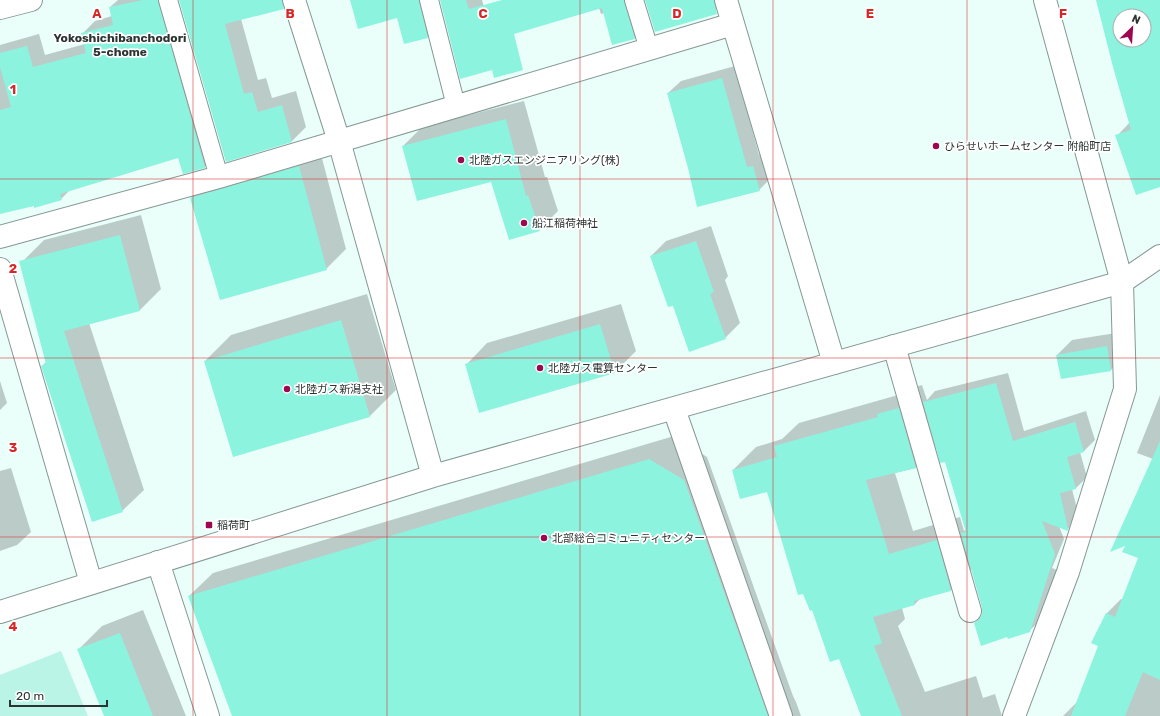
<svg xmlns="http://www.w3.org/2000/svg" width="1160" height="716" viewBox="0 0 1160 716" font-family="Rubik,'Noto Sans JP',sans-serif">
<rect width="100%" height="100%" fill="#eafffa"/>
<path fill="#b9f4e7" d="M 61,651 L 88,716 L 0,716 L 0,675 Z"/>
<path fill="#0003" fill-rule="evenodd" d="M 118,0 L 173,0 L 217,154 L 205,167 L 184,173 L 179,157 L 70,190 L 61,199 L 0,213 L 0,45 L 39,34 L 45,55 L 85,44 L 83,33 L 95,21 L 112,16 L 110,7 Z
M 180,0 L 272,0 L 241,19 L 258,80 L 266,78 L 272,98 L 296,91 L 306,127 L 292,141 L 226,161 Z
M 351,0 L 435,0 L 441,23 L 427,37 L 398,17 Z
M 441,0 L 482,0 L 499,57 Z
M 510,0 L 640,0 L 648,25 L 634,38 L 605,13 L 601,14 L 599,8 Z
M 646,0 L 725,0 L 725,1 L 712,14 Z
M 1097,0 L 1160,0 L 1160,186 L 1117,136 L 1130,122 ZM 1120,16 L 1144,16 L 1144,40 L 1120,40 Z
M 735,66 L 759,155 L 766,154 L 772,177 L 759,190 L 689,168 L 668,93 L 681,81 Z
M 524,101 L 545,177 L 547,177 L 558,211 L 539,230 L 492,181 L 403,146 L 422,127 Z
M 319,147 L 346,249 L 326,269 L 191,198 L 211,178 Z
M 141,215 L 161,289 L 140,310 L 89,323 L 144,490 L 122,511 L 42,366 L 47,361 L 23,261 L 44,240 Z
M 711,226 L 728,276 L 725,280 L 740,323 L 725,338 L 673,305 L 651,256 L 666,241 Z
M 367,294 L 396,390 L 370,416 L 205,361 L 231,335 Z
M 621,304 L 636,351 L 615,372 L 466,365 L 487,343 Z
M 1122,332 L 1126,355 L 1111,370 L 1057,355 L 1072,340 Z
M 1008,373 L 1024,431 L 1086,411 L 1095,440 L 1084,451 L 1080,452 L 1087,477 L 1076,488 L 1072,489 L 1079,517 L 1067,530 L 1059,526 L 1064,539 L 1052,568 L 1057,570 L 1041,620 L 1029,631 L 1008,635 L 975,623 L 983,615 L 983,607 L 972,569 L 951,590 L 921,598 L 915,604 L 902,608 L 905,619 L 898,626 L 925,692 L 976,676 L 983,698 L 995,694 L 1002,716 L 862,716 L 839,658 L 813,609 L 768,490 L 733,470 L 756,447 L 782,439 L 799,423 L 898,395 L 902,391 L 922,385 L 927,400 L 935,391 ZM 937,446 L 945,461 L 966,529 L 964,531 L 960,517 L 913,531 L 895,473 L 916,468 Z
M 0,381 L 7,403 L 0,410 Z
M 1160,395 L 1160,583 L 1139,557 L 1127,544 L 1153,459 L 1137,453 Z
M 674,436 L 707,457 L 793,696 L 796,702 L 801,716 L 233,716 L 189,596 L 213,573 Z
M 11,468 L 31,532 L 17,545 L 0,551 L 0,471 Z
M 1121,599 L 1160,613 L 1160,716 L 1063,716 L 1078,701 L 1100,646 L 1092,642 L 1107,613 Z
M 143,610 L 186,716 L 105,716 L 78,650 L 102,626 Z"/>
<path fill="#8cf3df" fill-rule="evenodd" d="M 143,0 L 158,0 L 205,168 L 183,174 L 178,158 L 60,194 L 62,200 L 34,208 L 34,206 L 0,214 L 0,110 L 11,107 L 0,67 L 0,53 L 27,46 L 33,67 L 86,53 L 81,33 L 113,25 L 109,7 Z
M 179,0 L 282,0 L 284,9 L 225,24 L 244,94 L 252,92 L 258,112 L 282,105 L 292,142 L 226,162 Z
M 350,0 L 419,0 L 428,38 L 404,44 L 397,18 L 358,29 Z
M 440,0 L 466,0 L 469,9 L 502,0 L 624,0 L 635,39 L 612,45 L 602,8 L 514,34 L 523,70 L 494,78 L 492,70 L 460,79 Z
M 645,0 L 714,0 L 717,14 L 655,32 Z
M 1096,0 L 1160,0 L 1160,187 L 1136,195 L 1115,135 L 1131,130 L 1113,67 ZM 1120,16 L 1144,16 L 1144,40 L 1120,40 Z
M 722,78 L 747,167 L 753,166 L 760,191 L 697,207 L 688,168 L 667,93 Z
M 506,119 L 526,196 L 528,195 L 540,231 L 509,240 L 491,182 L 417,201 L 402,146 Z
M 299,166 L 327,270 L 220,300 L 190,198 Z
M 120,235 L 140,311 L 64,331 L 123,512 L 92,522 L 41,366 L 46,364 L 19,261 Z
M 696,241 L 714,292 L 710,294 L 726,339 L 689,352 L 673,306 L 668,307 L 650,256 Z
M 341,320 L 370,417 L 233,457 L 204,361 Z
M 600,324 L 615,373 L 479,413 L 465,364 Z
M 1107,346 L 1111,371 L 1061,379 L 1056,355 Z
M 996,383 L 1013,441 L 1075,422 L 1084,452 L 1067,457 L 1076,489 L 1060,493 L 1068,529 L 1068,531 L 1042,521 L 1055,554 L 1030,632 L 1008,639 L 1007,637 L 981,646 L 974,623 L 979,620 L 982,614 L 982,608 L 961,533 L 966,532 L 945,462 L 940,463 L 923,402 Z
M 899,408 L 916,468 L 866,480 L 889,554 L 937,540 L 951,591 L 914,601 L 915,605 L 873,617 L 882,643 L 874,646 L 902,716 L 861,716 L 839,659 L 830,662 L 812,610 L 810,611 L 803,594 L 798,595 L 767,492 L 740,499 L 732,470 L 777,457 L 774,446 L 878,417 L 877,414 Z
M 1160,441 L 1160,680 L 1143,672 L 1125,716 L 1071,716 L 1098,646 L 1091,643 L 1106,613 L 1115,617 L 1138,558 L 1122,552 L 1125,546 L 1110,552 Z
M 649,459 L 684,480 L 768,716 L 232,716 L 188,596 Z
M 120,633 L 153,716 L 104,716 L 77,649 Z"/>
<g fill="none" stroke-linecap="round" stroke-linejoin="round">
<defs>
<path id="lane" d="M 168,0 L 219,177
M 429,0 L 456,106
M 634,0 L 649,49"/>
<path id="street" d="M 726,0 L 834,363
M 0,237 L 219,177 L 733,24
M 0,269 L 91,583
M 894,346 L 970,611
M 674,409 L 781,716
M 158,562 L 208,716
M 1014,716 L 1068,572 L 1125,389 L 1122,282 L 1045,0"/>
<path id="secondary" d="M 294,0 L 339,141 L 433,476
M 0,8 L 31,0
M 0,612 L 433,476 L 1122,282 L 1160,256"/>
</defs>
<use href="#lane" stroke="#859894" stroke-width="20"/>
<use href="#street" stroke="#859894" stroke-width="24"/>
<use href="#secondary" stroke="#859894" stroke-width="24"/>
<use href="#lane" stroke="#fff" stroke-width="18"/>
<use href="#street" stroke="#fff" stroke-width="22"/>
<use href="#secondary" stroke="#fff" stroke-width="22"/>
</g>
<path fill="none" stroke="#d62828" stroke-width="1" stroke-opacity="0.55" d="M 193,0 L 193,716M 387,0 L 387,716M 580,0 L 580,716M 773,0 L 773,716M 967,0 L 967,716M 0,179 L 1160,179M 0,358 L 1160,358M 0,537 L 1160,537"/>
<g fill="#9d0752" stroke="#fff" stroke-width="1.5">
<circle cx="936" cy="146" r="4"/>
<circle cx="461" cy="160" r="4"/>
<circle cx="524" cy="223" r="4"/>
<circle cx="540" cy="368" r="4"/>
<circle cx="287" cy="389" r="4"/>
<rect x="205" y="521" width="8" height="8" rx="2"/>
<circle cx="544" cy="538" r="4"/>
</g>
<g text-anchor="middle" dominant-baseline="central" stroke-width="3.5" stroke-linejoin="round" paint-order="stroke">
<g font-size="11" fill="#2c3432" stroke="#fff" text-anchor="start">
<text x="944" y="146">ひらせいホームセンター 附船町店</text>
<text x="469" y="160">北陸ガスエンジニアリング(株)</text>
<text x="532" y="223">船江稲荷神社</text>
<text x="548" y="368">北陸ガス電算センター</text>
<text x="295" y="389">北陸ガス新潟支社</text>
<text x="217" y="525">稲荷町</text>
<text x="552" y="538">北部総合コミュニティセンター</text>
</g>
<g font-size="12" font-weight="bold" fill="#2c3432" stroke="#fff">
<text x="120" y="38">Yokoshichibanchodori<tspan x="120" dy="14">5-chome</tspan></text>
</g>
</g>
<g font-size="13" text-anchor="middle" font-weight="bold" fill="#d62828" stroke="#fff" stroke-width="3.5" stroke-linejoin="round" paint-order="stroke">
<text x="97" y="18">A</text>
<text x="290" y="18">B</text>
<text x="483" y="18">C</text>
<text x="677" y="18">D</text>
<text x="870" y="18">E</text>
<text x="1063" y="18">F</text>
<text x="13" y="94">1</text>
<text x="13" y="273">2</text>
<text x="13" y="452">3</text>
<text x="13" y="631">4</text>
</g>
<g transform="translate(1132 28) rotate(25)"><circle r="19" fill="#ffffff" stroke="#abaead"/>
<path d="M0-3L7 15L0 10L-7 15Z" fill="#9d0752"/>
<text y="-6" font-size="11" font-weight="bold" text-anchor="middle" fill="#2c3432">N</text>
</g>
<path d="M10 700v6h97v-6" fill="none" stroke="#2c3432" stroke-width="2"/>
<text x="16" y="700" font-size="12" fill="#2c3432" stroke="#ffffff" stroke-width="3" paint-order="stroke">20 m</text>
</svg>
